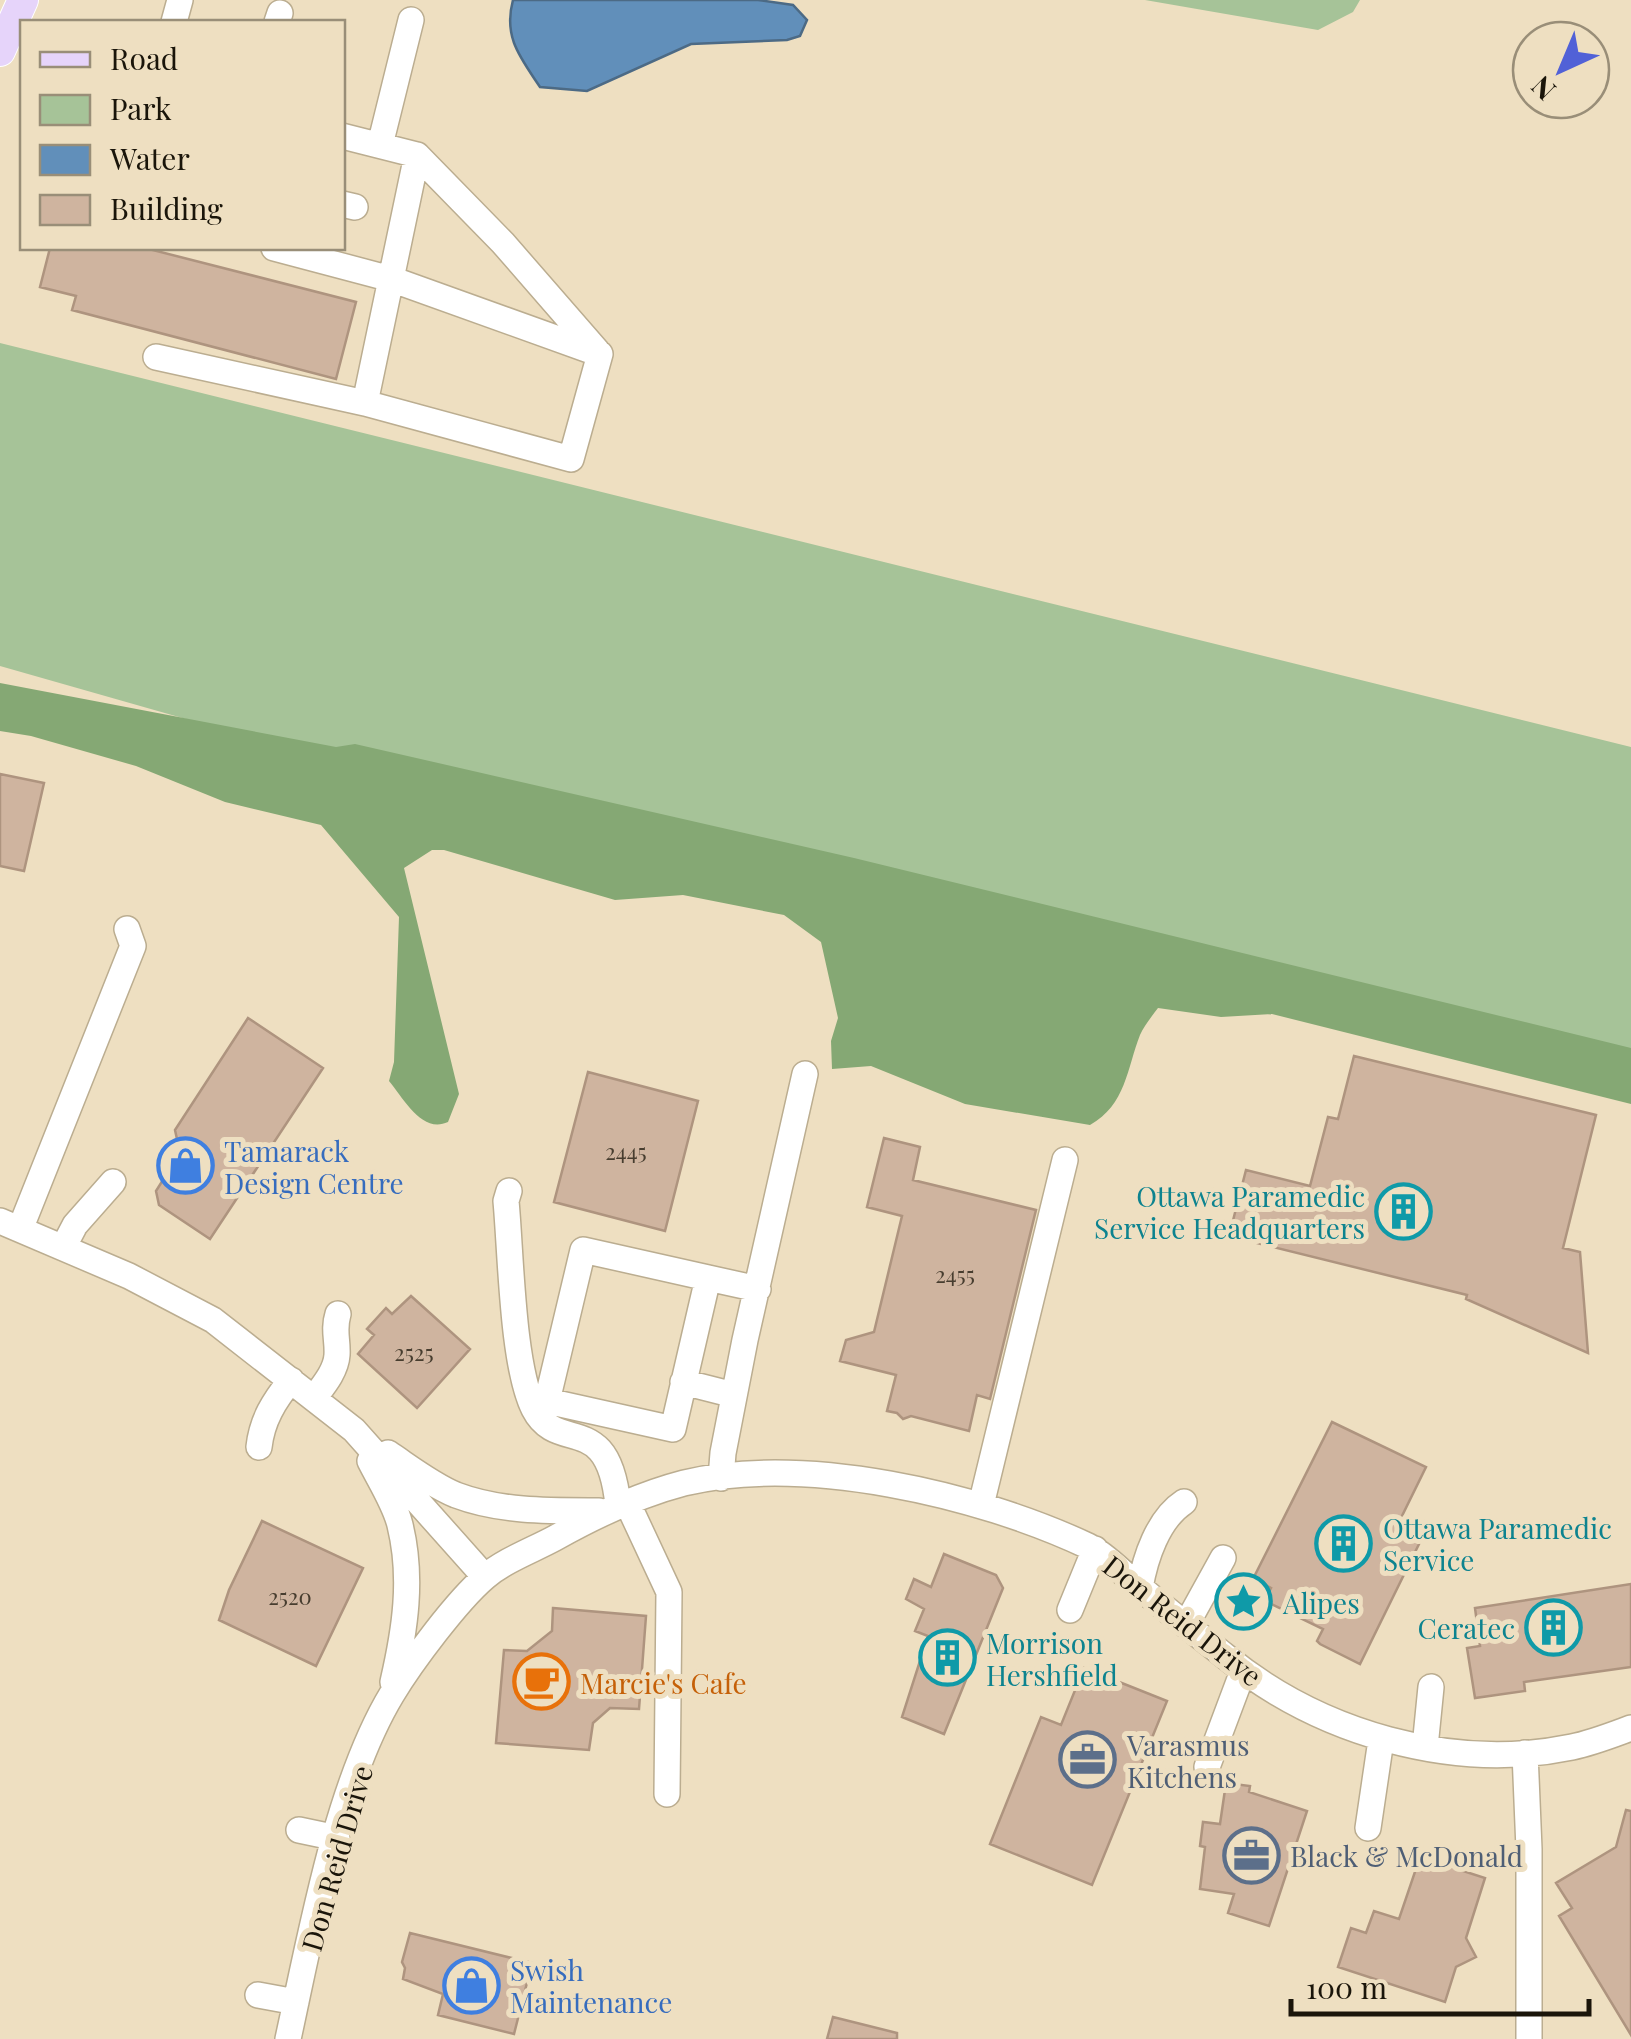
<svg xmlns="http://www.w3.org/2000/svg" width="1631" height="2039" viewBox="0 0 1631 2039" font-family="'Playfair Display',serif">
<rect width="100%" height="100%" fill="#eedfc1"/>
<path fill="#a6c398" d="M 1145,0 L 1360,0 L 1353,12 L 1318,30 Z
M 0,343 L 1631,747 L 1631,1098 L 800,894 L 0,666 Z"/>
<path fill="#85a874" d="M 0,683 L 336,747 L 355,744 L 854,858 L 1631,1048 L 1631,1104 L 1272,1014 L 1221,1017 L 1158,1008 C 1152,1016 1144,1026 1140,1035 C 1127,1068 1126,1105 1090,1125 L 965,1104 L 871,1066 L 832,1069 L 831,1041 L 838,1018 L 821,942 L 784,915 L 683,895 L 615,900 L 444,850 L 432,850 L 404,868 L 459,1094 L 448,1122 C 422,1134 404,1099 389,1081 L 394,1062 L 399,917 L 321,825 L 225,802 L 136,766 L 31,736 L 0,731 Z"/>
<path fill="#618fba" stroke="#4c6a85" stroke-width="2.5" d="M 513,0 L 758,0 L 793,5 L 807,20 L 800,36 L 787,40 L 691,44 L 587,91 L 540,87 C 520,57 503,37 513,0 Z"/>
<path fill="#cfb49f" stroke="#ae947f" stroke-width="2.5" d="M 50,248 L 145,248 L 356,302 L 336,379 L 72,310 L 76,296 L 40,287 Z
M 0,774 L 44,783 L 24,871 L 0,866 Z
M 248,1018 L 323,1068 L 210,1239 L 159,1205 L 156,1191 L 180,1153 L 175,1130 Z
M 1354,1056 L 1596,1115 L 1563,1248 L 1580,1252 L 1588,1353 L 1466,1299 L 1467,1295 L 1229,1236 L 1246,1170 L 1310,1186 L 1328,1117 L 1338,1119 Z
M 588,1072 L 698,1101 L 665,1231 L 554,1202 Z
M 884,1138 L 920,1147 L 913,1180 L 1036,1210 L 990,1399 L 977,1395 L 969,1431 L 911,1416 L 903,1419 L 897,1413 L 887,1411 L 896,1375 L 840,1361 L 846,1340 L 874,1332 L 902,1216 L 867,1207 Z
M 411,1296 L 470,1349 L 417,1408 L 358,1354 L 374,1335 L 367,1329 L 386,1308 L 392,1314 Z
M 1332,1422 L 1426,1467 L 1402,1516 L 1412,1521 L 1405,1537 L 1419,1544 L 1360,1664 L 1320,1644 L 1317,1641 L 1323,1629 L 1267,1602 L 1265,1599 L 1271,1588 L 1253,1579 Z
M 262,1521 L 363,1568 L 316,1666 L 219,1620 L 229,1590 Z
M 944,1554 L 996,1575 L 1003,1588 L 944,1734 L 902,1717 L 928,1636 L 915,1631 L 924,1609 L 906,1599 L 914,1579 L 931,1587 Z
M 1631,1584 L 1631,1667 L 1524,1682 L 1525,1691 L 1475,1698 L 1467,1648 L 1480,1646 L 1475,1608 Z
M 553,1608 L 646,1616 L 639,1709 L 610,1708 L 593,1723 L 589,1750 L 496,1743 L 504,1650 L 527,1651 L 552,1631 Z
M 1084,1668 L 1167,1701 L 1092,1885 L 990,1844 L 1041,1717 L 1061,1725 Z
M 1226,1783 L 1250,1786 L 1249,1792 L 1307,1811 L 1269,1926 L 1228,1913 L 1234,1894 L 1200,1889 L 1205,1847 L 1200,1846 L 1203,1822 L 1220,1824 Z
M 1626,1810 L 1631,1811 L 1631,2035 L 1559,1916 L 1572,1908 L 1556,1883 L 1616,1847 Z
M 1420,1857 L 1485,1878 L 1466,1938 L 1476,1957 L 1456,1967 L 1445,2002 L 1338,1967 L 1351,1928 L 1366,1933 L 1374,1911 L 1399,1919 Z
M 410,1933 L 532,1963 L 514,2034 L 438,2015 L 443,1994 L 403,1979 L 405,1968 L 402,1962 Z
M 833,2017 L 897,2033 L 897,2039 L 827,2039 Z"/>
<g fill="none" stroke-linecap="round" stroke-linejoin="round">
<defs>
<path id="minor" d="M 174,22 L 180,0
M 277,22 L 280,13
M 342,136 L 417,155 L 503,243 L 597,351
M 380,145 L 411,20
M 342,204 L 355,207
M 274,248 L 391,279 L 417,155
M 391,279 L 600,354 L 571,459 L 365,403 Z
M 156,357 L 365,403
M 509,1191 L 506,1201 C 511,1254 512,1365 534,1409 C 558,1456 608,1408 618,1505
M 0,1221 L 129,1276 L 213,1320 L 354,1430 L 485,1577
M 21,1227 L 133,946 L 127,929
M 64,1246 L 75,1225 L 113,1182
M 583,1250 L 708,1278 L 673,1429 L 547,1401 Z
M 708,1278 L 758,1289
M 683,1382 L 734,1395
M 314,1398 C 323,1386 336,1371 337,1355 C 338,1340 333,1330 338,1314
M 259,1447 C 262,1420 274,1401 291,1380
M 388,1453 C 409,1467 432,1485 456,1495 C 501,1512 551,1511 599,1511
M 370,1461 C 380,1481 395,1504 400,1525 C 413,1578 405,1630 393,1682
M 721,1478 L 723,1453 L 745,1340 L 805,1074
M 627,1502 L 669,1592 L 667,1794
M 981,1505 L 1065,1160
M 1140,1588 C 1145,1558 1158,1519 1184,1502
M 1070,1610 L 1095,1549
M 1186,1625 L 1223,1558
M 1425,1747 L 1431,1687
M 1525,1753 L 1529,1849 L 1529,2039
M 1207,1767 L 1243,1671
M 1368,1828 L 1381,1740
M 299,1830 L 337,1838
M 258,1995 L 296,2002
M 288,2039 C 311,1934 337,1785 392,1694 C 412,1661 457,1601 485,1577 C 505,1560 533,1550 555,1538 C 596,1515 638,1495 684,1483 C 804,1454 978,1494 1088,1546 C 1106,1555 1121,1572 1136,1584 C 1165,1609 1195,1632 1225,1656 C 1319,1733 1452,1772 1572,1747 C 1592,1743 1612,1735 1631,1728"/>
<path id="major" d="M 0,51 L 23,0"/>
</defs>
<use href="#minor" stroke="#bbad90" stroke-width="28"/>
<use href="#major" stroke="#fff" stroke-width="32"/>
<use href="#minor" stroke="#fff" stroke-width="25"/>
<use href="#major" stroke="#e6d4fa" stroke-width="30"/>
</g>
<defs>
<symbol id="shop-ring" viewBox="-11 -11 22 22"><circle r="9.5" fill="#eedfc1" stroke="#3f7fe0" stroke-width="1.5"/><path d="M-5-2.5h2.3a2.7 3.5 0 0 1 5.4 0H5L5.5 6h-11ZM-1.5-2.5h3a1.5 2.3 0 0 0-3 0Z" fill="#3f7fe0"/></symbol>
<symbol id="building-ring" viewBox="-11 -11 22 22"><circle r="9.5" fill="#eedfc1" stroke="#0f9aa8" stroke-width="1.5"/><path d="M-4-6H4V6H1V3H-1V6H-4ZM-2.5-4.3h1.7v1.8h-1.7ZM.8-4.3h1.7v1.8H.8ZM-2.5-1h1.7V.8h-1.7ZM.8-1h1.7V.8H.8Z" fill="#0f9aa8"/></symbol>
<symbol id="sight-ring" viewBox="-11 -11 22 22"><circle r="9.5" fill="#eedfc1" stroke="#0f9aa8" stroke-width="1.5"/><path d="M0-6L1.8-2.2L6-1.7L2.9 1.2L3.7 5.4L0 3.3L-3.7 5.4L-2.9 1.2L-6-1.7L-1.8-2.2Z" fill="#0f9aa8"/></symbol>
<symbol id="cafe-ring" viewBox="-11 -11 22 22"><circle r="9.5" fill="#eedfc1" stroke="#e8710a" stroke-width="1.5"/><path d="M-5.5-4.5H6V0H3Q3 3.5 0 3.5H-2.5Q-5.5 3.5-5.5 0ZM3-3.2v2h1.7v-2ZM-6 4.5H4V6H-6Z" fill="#e8710a"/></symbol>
<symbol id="office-ring" viewBox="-11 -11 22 22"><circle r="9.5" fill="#eedfc1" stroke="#5c6f8a" stroke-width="1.5"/><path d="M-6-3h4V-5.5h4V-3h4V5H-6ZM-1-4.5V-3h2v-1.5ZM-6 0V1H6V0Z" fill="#5c6f8a"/></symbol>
</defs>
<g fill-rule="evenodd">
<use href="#shop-ring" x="154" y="1134" width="63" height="63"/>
<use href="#building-ring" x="1372" y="1180" width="63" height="63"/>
<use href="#building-ring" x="1312" y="1512" width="63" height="63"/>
<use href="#sight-ring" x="1212" y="1570" width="63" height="63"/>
<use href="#building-ring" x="1522" y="1596" width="63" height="63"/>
<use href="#building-ring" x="916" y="1626" width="63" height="63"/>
<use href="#cafe-ring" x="510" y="1650" width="63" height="63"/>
<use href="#office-ring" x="1056" y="1728" width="63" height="63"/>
<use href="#office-ring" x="1220" y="1824" width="63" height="63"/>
<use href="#shop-ring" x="440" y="1954" width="63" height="63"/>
</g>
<g text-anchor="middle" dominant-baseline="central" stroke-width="10" stroke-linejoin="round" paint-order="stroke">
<g font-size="22" fill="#473d2f">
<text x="626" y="1151">2445</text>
<text x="955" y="1274">2455</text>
<text x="414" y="1352">2525</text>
<text x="290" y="1596">2520</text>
</g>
<g font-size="28" fill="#366cbe" stroke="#eedfc1" text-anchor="start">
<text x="224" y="1150">Tamarack<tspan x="224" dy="32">Design Centre</tspan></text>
<text x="510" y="1969">Swish<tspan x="510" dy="32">Maintenance</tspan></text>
</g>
<g font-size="28" fill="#0d838f" stroke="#eedfc1" text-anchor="start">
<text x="1365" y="1195" text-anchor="end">Ottawa Paramedic<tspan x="1365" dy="32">Service Headquarters</tspan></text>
<text x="1383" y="1527">Ottawa Paramedic<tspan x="1383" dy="32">Service</tspan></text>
<text x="1283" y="1602">Alipes</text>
<text x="1515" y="1627" text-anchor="end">Ceratec</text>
<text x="986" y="1642">Morrison<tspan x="986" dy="32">Hershfield</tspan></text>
</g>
<g font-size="28" fill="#1a150a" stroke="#eedfc1">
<text transform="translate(1183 1620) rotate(38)">Don Reid Drive</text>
<text transform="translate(336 1858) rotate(-74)">Don Reid Drive</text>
</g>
<g font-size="28" fill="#c56008" stroke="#eedfc1" text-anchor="start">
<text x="580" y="1682">Marcie's Cafe</text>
</g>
<g font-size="28" fill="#4e5e75" stroke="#eedfc1" text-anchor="start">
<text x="1127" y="1744">Varasmus<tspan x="1127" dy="32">Kitchens</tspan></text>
<text x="1290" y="1855">Black &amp; McDonald</text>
</g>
</g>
<rect x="20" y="20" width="325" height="230" fill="#eedfc1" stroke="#998e78" stroke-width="2.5"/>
<rect x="40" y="52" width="50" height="15" fill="#e6d4fa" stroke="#998e78" stroke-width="2.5"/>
<text x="110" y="70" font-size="30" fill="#1a150a">Road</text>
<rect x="40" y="95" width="50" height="30" fill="#a6c398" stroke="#998e78" stroke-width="2.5"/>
<text x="110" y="120" font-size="30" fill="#1a150a">Park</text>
<rect x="40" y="145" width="50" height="30" fill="#618fba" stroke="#998e78" stroke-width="2.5"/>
<text x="110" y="170" font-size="30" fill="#1a150a">Water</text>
<rect x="40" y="195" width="50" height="30" fill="#cfb49f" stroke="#998e78" stroke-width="2.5"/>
<text x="110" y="220" font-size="30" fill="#1a150a">Building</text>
<g transform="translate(1561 70) rotate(224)"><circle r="48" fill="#eedfc1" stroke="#998e78" stroke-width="2.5"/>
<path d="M0-8L18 38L0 25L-18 38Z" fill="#5161d7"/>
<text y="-15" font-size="28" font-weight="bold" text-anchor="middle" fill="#1a150a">N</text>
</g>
<path d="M1291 1999v15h298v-15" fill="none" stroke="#1a150a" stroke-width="5"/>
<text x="1306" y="1999" font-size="30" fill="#1a150a" stroke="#eedfc1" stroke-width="8" paint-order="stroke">100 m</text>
</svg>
